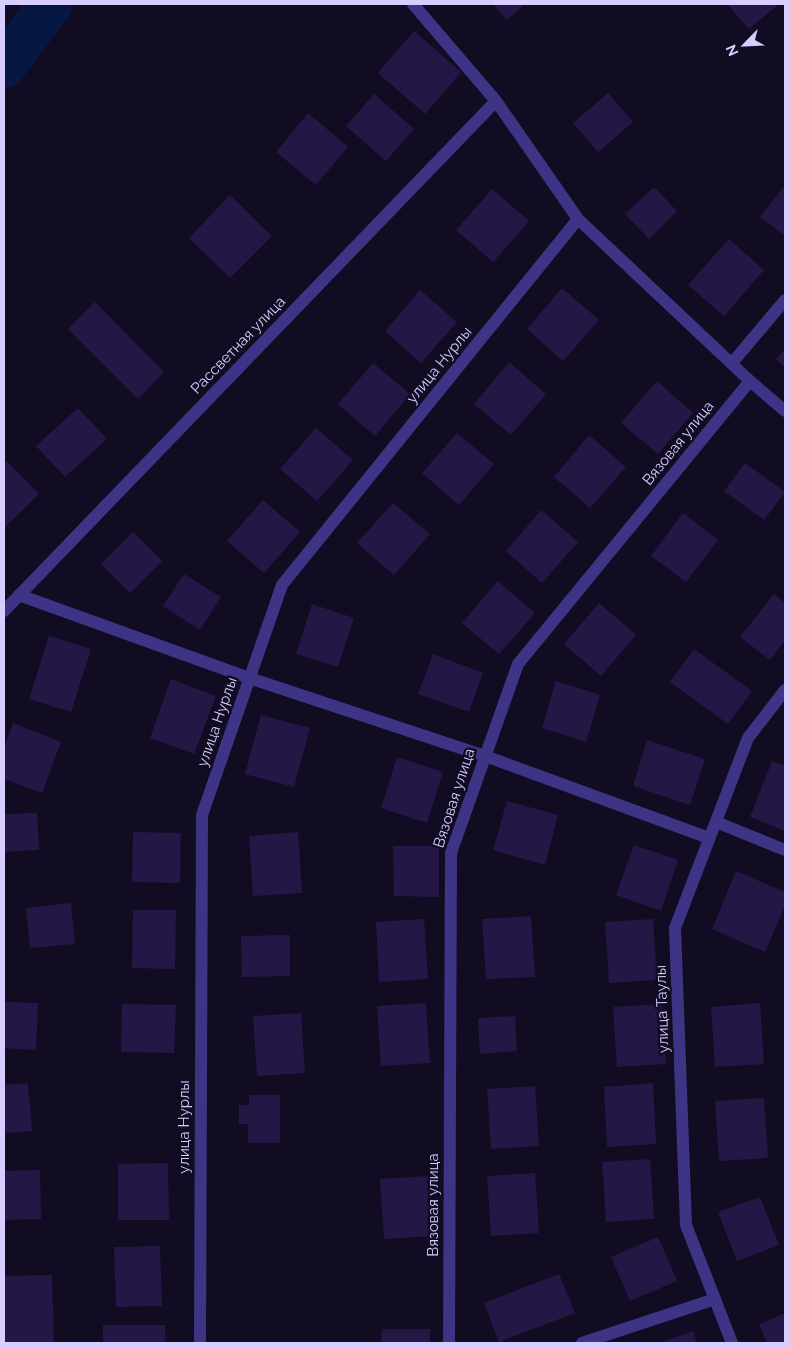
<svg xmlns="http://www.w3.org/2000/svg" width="789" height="1347" viewBox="0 0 789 1347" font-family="Raleway,sans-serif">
<rect width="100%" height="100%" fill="#120c23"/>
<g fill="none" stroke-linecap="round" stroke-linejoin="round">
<path stroke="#061741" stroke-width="44" d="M 4,66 L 51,4"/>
</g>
<path fill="#241745" d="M 493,4 L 525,4 L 507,20 Z
M 727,4 L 779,4 L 749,29 Z
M 414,31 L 461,72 L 425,114 L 378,73 Z
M 608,93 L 633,122 L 598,152 L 573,123 Z
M 374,94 L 414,129 L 386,161 L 346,126 Z
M 308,113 L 348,147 L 316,185 L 276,152 Z
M 785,185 L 785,236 L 760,217 Z
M 654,187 L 677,211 L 649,239 L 625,214 Z
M 492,189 L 529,221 L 493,262 L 456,230 Z
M 230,195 L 272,236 L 230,278 L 189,238 Z
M 729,239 L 764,270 L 724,316 L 688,285 Z
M 562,288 L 599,320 L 563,361 L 527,329 Z
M 420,290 L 457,322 L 421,363 L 385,331 Z
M 95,302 L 164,372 L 138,399 L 68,329 Z
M 785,349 L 785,367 L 776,359 Z
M 509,362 L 546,394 L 511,435 L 474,404 Z
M 373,363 L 410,394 L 375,436 L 338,404 Z
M 657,381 L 693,413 L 658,454 L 621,423 Z
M 78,408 L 107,439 L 65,477 L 36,446 Z
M 316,428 L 353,460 L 317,501 L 280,469 Z
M 457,433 L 494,464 L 459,505 L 422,473 Z
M 589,435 L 626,467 L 590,508 L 554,477 Z
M 7,461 L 39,494 L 4,528 L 4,465 Z
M 745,463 L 785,492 L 764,520 L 724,491 Z
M 263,500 L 300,532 L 264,573 L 227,541 Z
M 393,503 L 430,534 L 394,575 L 357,543 Z
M 541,510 L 578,542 L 542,583 L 506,551 Z
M 683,513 L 718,540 L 686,582 L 651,556 Z
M 133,532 L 162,561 L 130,593 L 101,564 Z
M 184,574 L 221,597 L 200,630 L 163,606 Z
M 498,581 L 535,613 L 499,654 L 462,623 Z
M 774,594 L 785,603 L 785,640 L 770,660 L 740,637 Z
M 599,603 L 636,635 L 601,676 L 564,644 Z
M 312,604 L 354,618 L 338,667 L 296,654 Z
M 49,636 L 91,649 L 71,712 L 29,699 Z
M 694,649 L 752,691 L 728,724 L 670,682 Z
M 433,654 L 483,673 L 469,712 L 418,694 Z
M 171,679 L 216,696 L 194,754 L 150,738 Z
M 556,681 L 600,695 L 586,742 L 542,728 Z
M 261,715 L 310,728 L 294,787 L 245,774 Z
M 13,723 L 61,742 L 42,793 L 4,779 L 4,748 Z
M 647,740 L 705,759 L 690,805 L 633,786 Z
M 397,757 L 443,772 L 427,823 L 381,808 Z
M 772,761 L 785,766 L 785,831 L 750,817 Z
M 507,801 L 558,815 L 545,865 L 493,850 Z
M 37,813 L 39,850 L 4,852 L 4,814 Z
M 133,832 L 181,833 L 180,883 L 132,882 Z
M 298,832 L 302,893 L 253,896 L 249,836 Z
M 634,845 L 678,860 L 661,911 L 616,895 Z
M 393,846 L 439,846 L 439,897 L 394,896 Z
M 736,871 L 785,892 L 785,906 L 765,952 L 712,929 Z
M 71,903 L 75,944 L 30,948 L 26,908 Z
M 133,910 L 176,910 L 175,969 L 132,968 Z
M 531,916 L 535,977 L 486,979 L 482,919 Z
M 424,919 L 428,979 L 379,982 L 376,922 Z
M 653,919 L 657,980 L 609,983 L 605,922 Z
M 290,935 L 290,976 L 242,977 L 241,936 Z
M 4,1002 L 38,1003 L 36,1050 L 4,1048 Z
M 426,1003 L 430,1063 L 381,1066 L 377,1006 Z
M 760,1003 L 764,1064 L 715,1067 L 711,1007 Z
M 122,1004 L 176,1005 L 174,1053 L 121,1052 Z
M 662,1004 L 666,1064 L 617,1067 L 613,1007 Z
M 301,1013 L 305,1073 L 257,1076 L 253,1016 Z
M 515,1016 L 517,1051 L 480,1054 L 478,1018 Z
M 28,1083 L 32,1131 L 4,1133 L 4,1085 Z
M 653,1083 L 656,1144 L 607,1147 L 604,1087 Z
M 535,1086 L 539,1146 L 491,1149 L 487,1089 Z
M 249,1095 L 280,1095 L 280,1143 L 248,1143 L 248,1124 L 239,1124 L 239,1105 L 249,1105 Z
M 764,1098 L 768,1158 L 719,1161 L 715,1101 Z
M 650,1159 L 654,1219 L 606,1222 L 602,1162 Z
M 168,1163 L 169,1220 L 118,1220 L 118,1164 Z
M 40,1170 L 41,1219 L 4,1220 L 4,1171 Z
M 535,1173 L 539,1233 L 491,1236 L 487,1176 Z
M 429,1176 L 433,1236 L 384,1239 L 380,1179 Z
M 760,1197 L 779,1245 L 737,1261 L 718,1212 Z
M 658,1237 L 677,1281 L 630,1301 L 611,1257 Z
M 160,1246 L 162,1306 L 116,1307 L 114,1247 Z
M 559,1274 L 575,1313 L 499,1342 L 484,1303 Z
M 52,1275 L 54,1343 L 4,1343 L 4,1276 Z
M 785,1313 L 785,1343 L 767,1343 L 759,1324 Z
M 103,1325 L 165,1325 L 165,1343 L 103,1343 Z
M 382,1329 L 430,1329 L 430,1343 L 381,1343 Z
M 693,1331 L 697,1343 L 660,1343 Z"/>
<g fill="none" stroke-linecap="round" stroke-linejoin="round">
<path stroke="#3d3485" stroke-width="12" d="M 413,4 L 496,101
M 19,595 L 249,678 L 485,756 L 709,838
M 716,822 L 785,850
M 582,1343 L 715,1299"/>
<path stroke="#3d3485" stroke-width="12" d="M 732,363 L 785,300
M 4,611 L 496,101 L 578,219 L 750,381 L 785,411
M 200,1343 L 202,815 L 282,585 L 578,219
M 449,1343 L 451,853 L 518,664 L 750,381
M 732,1343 L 686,1225 L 675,928 L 748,738 L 785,690"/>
</g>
<g text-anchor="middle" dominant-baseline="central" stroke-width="5" stroke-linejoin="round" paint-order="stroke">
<g font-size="15" fill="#d7ceff" stroke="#120c23">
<text transform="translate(238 345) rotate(-46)">Рассветная улица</text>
<text transform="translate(439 365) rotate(-51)">улица Нурлы</text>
<text transform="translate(678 443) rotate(-51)">Вязовая улица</text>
<text transform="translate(217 722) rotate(-71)">улица Нурлы</text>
<text transform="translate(454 798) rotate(-72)">Вязовая улица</text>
<text transform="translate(662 1009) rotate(-92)">улица Таулы</text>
<text transform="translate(184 1127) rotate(-90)">улица Нурлы</text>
<text transform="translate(433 1205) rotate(-90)">Вязовая улица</text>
</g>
</g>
<rect width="789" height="1347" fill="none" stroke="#d7ceff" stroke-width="10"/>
<g transform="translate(744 45) rotate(246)" stroke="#120c23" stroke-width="4" paint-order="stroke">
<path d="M0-4L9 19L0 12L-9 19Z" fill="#d7ceff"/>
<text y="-8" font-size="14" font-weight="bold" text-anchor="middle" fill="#d7ceff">N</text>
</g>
</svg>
